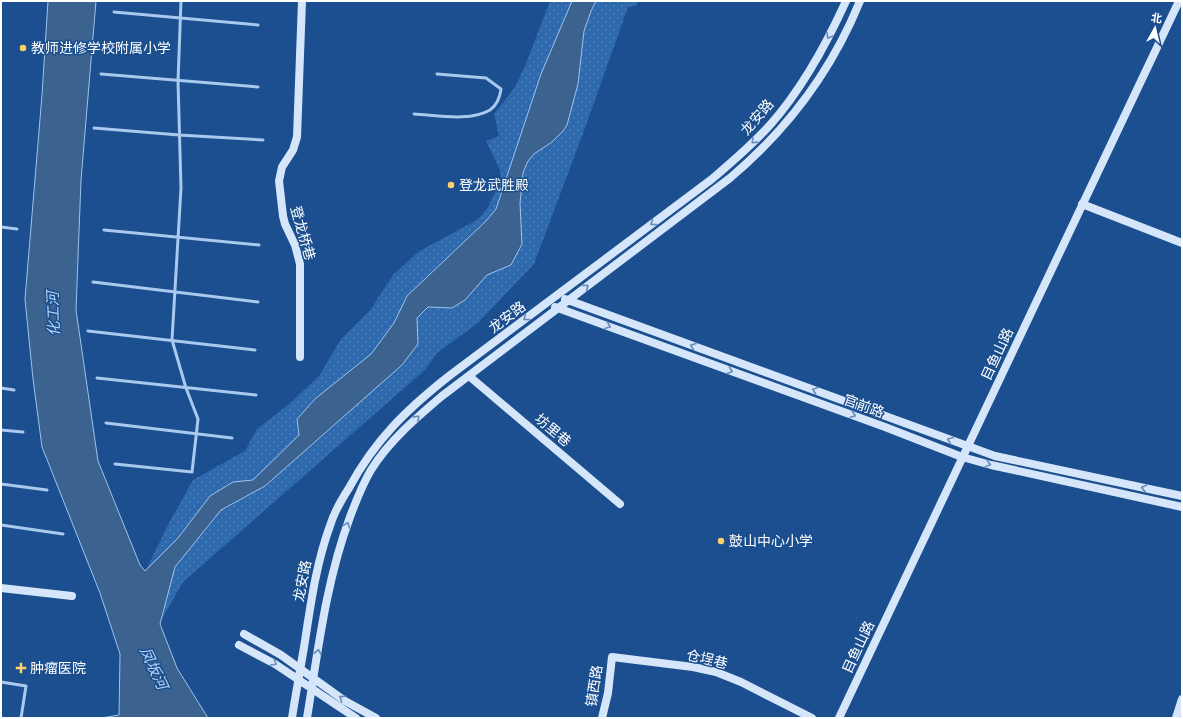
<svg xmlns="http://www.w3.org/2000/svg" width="1183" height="719" viewBox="0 0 1183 719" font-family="Mulish,'Noto Sans SC',sans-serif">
<defs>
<pattern id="park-dots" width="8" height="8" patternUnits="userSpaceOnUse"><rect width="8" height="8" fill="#2e69ad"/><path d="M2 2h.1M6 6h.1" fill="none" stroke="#4d80b9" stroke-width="1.8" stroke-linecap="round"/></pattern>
</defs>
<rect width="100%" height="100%" fill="#1b4f8f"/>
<path fill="url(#park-dots)" d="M 550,1 L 637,1 L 637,5 L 628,7 L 585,128 L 534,264 L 478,323 L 437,353 L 426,369 L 183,582 L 159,624 L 145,572 L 169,523 L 193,480 L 245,451 L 257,429 L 287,406 L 319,376 L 341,339 L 371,309 L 393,275 L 418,252 L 475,221 L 481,216 L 487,209 L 501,180 L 500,170 L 486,141 L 499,136 L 494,114 L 515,87 L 525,66 Z"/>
<path fill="#3c6290" stroke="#9cc4f0" d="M 48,1 L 96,1 L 81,180 L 76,310 L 98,461 L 140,565 L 145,571 L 178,538 L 210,496 L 233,482 L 253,480 L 299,435 L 297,419 L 316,398 L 371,354 L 394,323 L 407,296 L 486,221 L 496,209 L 541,74 L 572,1 L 596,1 L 591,11 L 584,31 L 578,84 L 567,125 L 563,131 L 552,142 L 534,154 L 528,161 L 523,173 L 520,203 L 522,244 L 511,265 L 487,275 L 465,300 L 452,308 L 428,307 L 417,318 L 418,344 L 402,365 L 265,486 L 221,510 L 175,567 L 160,624 L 177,668 L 208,718 L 101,718 L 119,715 L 120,654 L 100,593 L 42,447 L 33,379 L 25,299 L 42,95 Z"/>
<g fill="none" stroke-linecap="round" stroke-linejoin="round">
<path stroke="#a9c9ee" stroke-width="3" d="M 114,12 L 258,25
M 101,74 L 258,87
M 414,114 C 436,115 470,122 490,110 C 497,105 500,97 501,89 L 486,78 L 437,74
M 94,128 L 179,135 L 263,140
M 1,227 L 17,229
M 104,230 L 259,245
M 93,282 L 258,302
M 88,331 L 255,350
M 97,378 L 256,395
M 1,388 L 14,390
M 106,423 L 232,438
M 1,430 L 23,432
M 115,464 L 192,472 L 198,419 L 186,388 L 172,340 L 181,188 L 178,81 L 181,1
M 1,484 L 47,490
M 1,525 L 63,534
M 1,682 L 26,686 L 21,718"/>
<path stroke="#d6e6fa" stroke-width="8" d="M 1082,204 L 1182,243
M 565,299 L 995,456 L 1182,496
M 555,307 L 885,427 L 962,457 L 991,465 L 1182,507
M 300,357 L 300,264 L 295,245 L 285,224 L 283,216 L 279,181 L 282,167 L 293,150 L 297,137 L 302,1
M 469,376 L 620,504
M 1,588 L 72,596
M 244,634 L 281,655 L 345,701 L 376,718
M 239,645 L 275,664 L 356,718
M 292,718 C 296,692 301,666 305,641 C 311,601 317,560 331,523 C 335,510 342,499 349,488 C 375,440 406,410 449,376 L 712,179 C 732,162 752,145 770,125 C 802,89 826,45 846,1
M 307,718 C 318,651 326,581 350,517 C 356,501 362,485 371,470 C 389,441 416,418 442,396 L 730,178 C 787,130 832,70 860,1
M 602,718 L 608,693 L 612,657 L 693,667 L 716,672 L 741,682 L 812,718
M 839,718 L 1179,1
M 1176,718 L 1182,699"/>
</g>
<defs><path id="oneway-chevron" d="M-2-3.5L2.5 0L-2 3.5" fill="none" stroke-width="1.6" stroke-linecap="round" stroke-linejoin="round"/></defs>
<g stroke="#668bba">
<use href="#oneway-chevron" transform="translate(829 36) rotate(120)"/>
<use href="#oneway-chevron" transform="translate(754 141) rotate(136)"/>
<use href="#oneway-chevron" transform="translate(653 223) rotate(143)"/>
<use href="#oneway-chevron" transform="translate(586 287) rotate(-37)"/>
<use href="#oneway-chevron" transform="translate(526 318) rotate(143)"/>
<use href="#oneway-chevron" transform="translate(608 326) rotate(20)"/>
<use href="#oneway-chevron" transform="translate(693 346) rotate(-160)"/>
<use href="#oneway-chevron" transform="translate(730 371) rotate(20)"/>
<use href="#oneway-chevron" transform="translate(815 390) rotate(-160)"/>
<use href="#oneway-chevron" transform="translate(853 415) rotate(20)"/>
<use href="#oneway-chevron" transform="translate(417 418) rotate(-44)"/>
<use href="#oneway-chevron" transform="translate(950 440) rotate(-159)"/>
<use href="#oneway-chevron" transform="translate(988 464) rotate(15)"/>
<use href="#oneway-chevron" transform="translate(1144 488) rotate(-168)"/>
<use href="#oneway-chevron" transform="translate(347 525) rotate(-70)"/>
<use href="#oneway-chevron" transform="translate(318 652) rotate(-80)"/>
<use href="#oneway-chevron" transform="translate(274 663) rotate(30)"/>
<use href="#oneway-chevron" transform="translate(342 698) rotate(-146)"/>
</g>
<g fill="#ffd166" stroke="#1b4f8f" stroke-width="1.5">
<circle cx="23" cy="48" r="4"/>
<circle cx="451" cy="185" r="4"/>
<circle cx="721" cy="541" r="4"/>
<path d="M19 662h4v4h4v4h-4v4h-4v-4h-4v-4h4z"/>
</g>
<g text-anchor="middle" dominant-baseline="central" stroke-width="3" stroke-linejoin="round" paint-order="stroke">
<g font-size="14" fill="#fff" stroke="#1b4f8f" text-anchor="start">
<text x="31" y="48">教师进修学校附属小学</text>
<text x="459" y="185">登龙武胜殿</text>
<text x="729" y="541">鼓山中心小学</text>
<text x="30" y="668">肿瘤医院</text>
</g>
<g font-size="14" fill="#fff" stroke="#1b4f8f">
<text transform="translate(757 117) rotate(-49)">龙安路</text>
<text transform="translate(303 233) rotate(74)">登龙桥巷</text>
<text transform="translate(507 317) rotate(-37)">龙安路</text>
<text transform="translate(997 354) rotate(-65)">目鱼山路</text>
<text transform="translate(864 406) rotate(20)">官前路</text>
<text transform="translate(553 430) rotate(40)">坊里巷</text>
<text transform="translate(302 581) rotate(-79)">龙安路</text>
<text transform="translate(858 647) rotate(-65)">目鱼山路</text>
<text transform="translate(707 659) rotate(13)">仓埕巷</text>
<text transform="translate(594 686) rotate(-81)">镇西路</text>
</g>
<g font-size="15" font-style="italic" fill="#b5d3f5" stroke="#1b4f8f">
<text transform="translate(53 314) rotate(-92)">化工河</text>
<text transform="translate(154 668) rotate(65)">凤坂河</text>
</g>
</g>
<rect width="1183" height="719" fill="none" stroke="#ffffff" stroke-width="4"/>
<g transform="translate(1155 28) rotate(8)" stroke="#1b4f8f" stroke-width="3" paint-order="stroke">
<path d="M0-3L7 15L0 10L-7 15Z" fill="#ffffff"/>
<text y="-6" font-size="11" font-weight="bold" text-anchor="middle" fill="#ffffff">北</text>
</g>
</svg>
